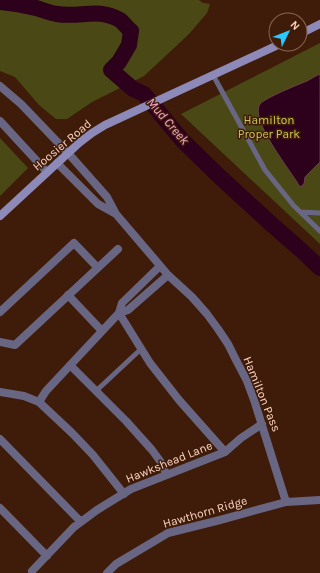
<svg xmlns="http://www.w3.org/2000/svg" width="320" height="573" viewBox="0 0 320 573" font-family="Karla,sans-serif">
<rect width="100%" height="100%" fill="#3f1c09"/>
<path fill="#4a4916" d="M 0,0 L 199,0 L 203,3 L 210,4 L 207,13 L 189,34 L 144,76 L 92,102 L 67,119 L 56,119 L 39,105 L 15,77 L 0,71 Z
M 320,43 L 320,244 L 181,114 Z
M 0,138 L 28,168 L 0,196 Z"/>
<path fill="#2d001b" stroke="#6a3f4c" d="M 320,74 L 320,162 L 305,177 L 304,184 L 300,187 C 292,172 249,120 260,104 C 265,98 297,85 307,81 C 311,79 315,76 320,74 Z"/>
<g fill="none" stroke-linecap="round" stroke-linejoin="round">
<path stroke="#2d001b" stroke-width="16" d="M 0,2 C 12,3 24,5 36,8 C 43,10 50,13 57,14 C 80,18 98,7 120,20 C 124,23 127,28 131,31 L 129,45 L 119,62 L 111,70 L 133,89 L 144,94 L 182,140 L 220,177 L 269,222 L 302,251 L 320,268"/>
<path stroke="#686683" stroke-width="5" d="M 213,75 L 265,170 L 294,206 L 320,231
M 301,212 L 320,213
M 96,391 L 141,349"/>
<path stroke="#686683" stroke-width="8" d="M 0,86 L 21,104 L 68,153 L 107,197 L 116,214 L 168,275 L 192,297 L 207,314 L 218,329 L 228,344 L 236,360 L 247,381 L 255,403 L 286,502
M 0,121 L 47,172
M 57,163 L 98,204 L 116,214
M 68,295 L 102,331
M 0,312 L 74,243 L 97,267
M 119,313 L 150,363 L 179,400 L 225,452
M 119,313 L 128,310 L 168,275
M 0,342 L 15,345 L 118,249
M 70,365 L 126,421 L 152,450 L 163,465 L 166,475
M 0,392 L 24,396 L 39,402 L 72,433 L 93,455 L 124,494
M 39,402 L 46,391 L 119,313 L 122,303 L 160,266
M 0,439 L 81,522
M 0,508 L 47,556
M 32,571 L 74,527 L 97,510 L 131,489 L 225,452 L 241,438 L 262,424
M 107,573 L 116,564 L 168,533 L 220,520 L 286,502 L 320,500"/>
<path stroke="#8d89b8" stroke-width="8" d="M 300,34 L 320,24
M 0,216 L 79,143 L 92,133 L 105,125 L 280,44"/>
</g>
<g text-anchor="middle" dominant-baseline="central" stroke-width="3" stroke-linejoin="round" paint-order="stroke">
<g font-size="12" fill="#cac753" stroke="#3f1c09">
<text x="269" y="120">Hamilton<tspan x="269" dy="14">Proper Park</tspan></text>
</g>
<g font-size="12" fill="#fad3c0" stroke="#3f1c09">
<text transform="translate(62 145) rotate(-40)">Hoosier Road</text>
<text transform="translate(262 394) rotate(68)">Hamilton Pass</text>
<text transform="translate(169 462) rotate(-22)">Hawkshead Lane</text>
<text transform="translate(205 512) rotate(-16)">Hawthorn Ridge</text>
</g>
<g font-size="13" font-style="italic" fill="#fba8d3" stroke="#3f1c09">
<text transform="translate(168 121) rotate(49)">Mud Creek</text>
</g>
</g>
<g transform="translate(288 32) rotate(47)"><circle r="19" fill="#3f1c09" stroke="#8a6552"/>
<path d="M0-3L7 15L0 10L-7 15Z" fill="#29c8ff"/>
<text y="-6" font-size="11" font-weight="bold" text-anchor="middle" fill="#fad3c0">N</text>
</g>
</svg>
